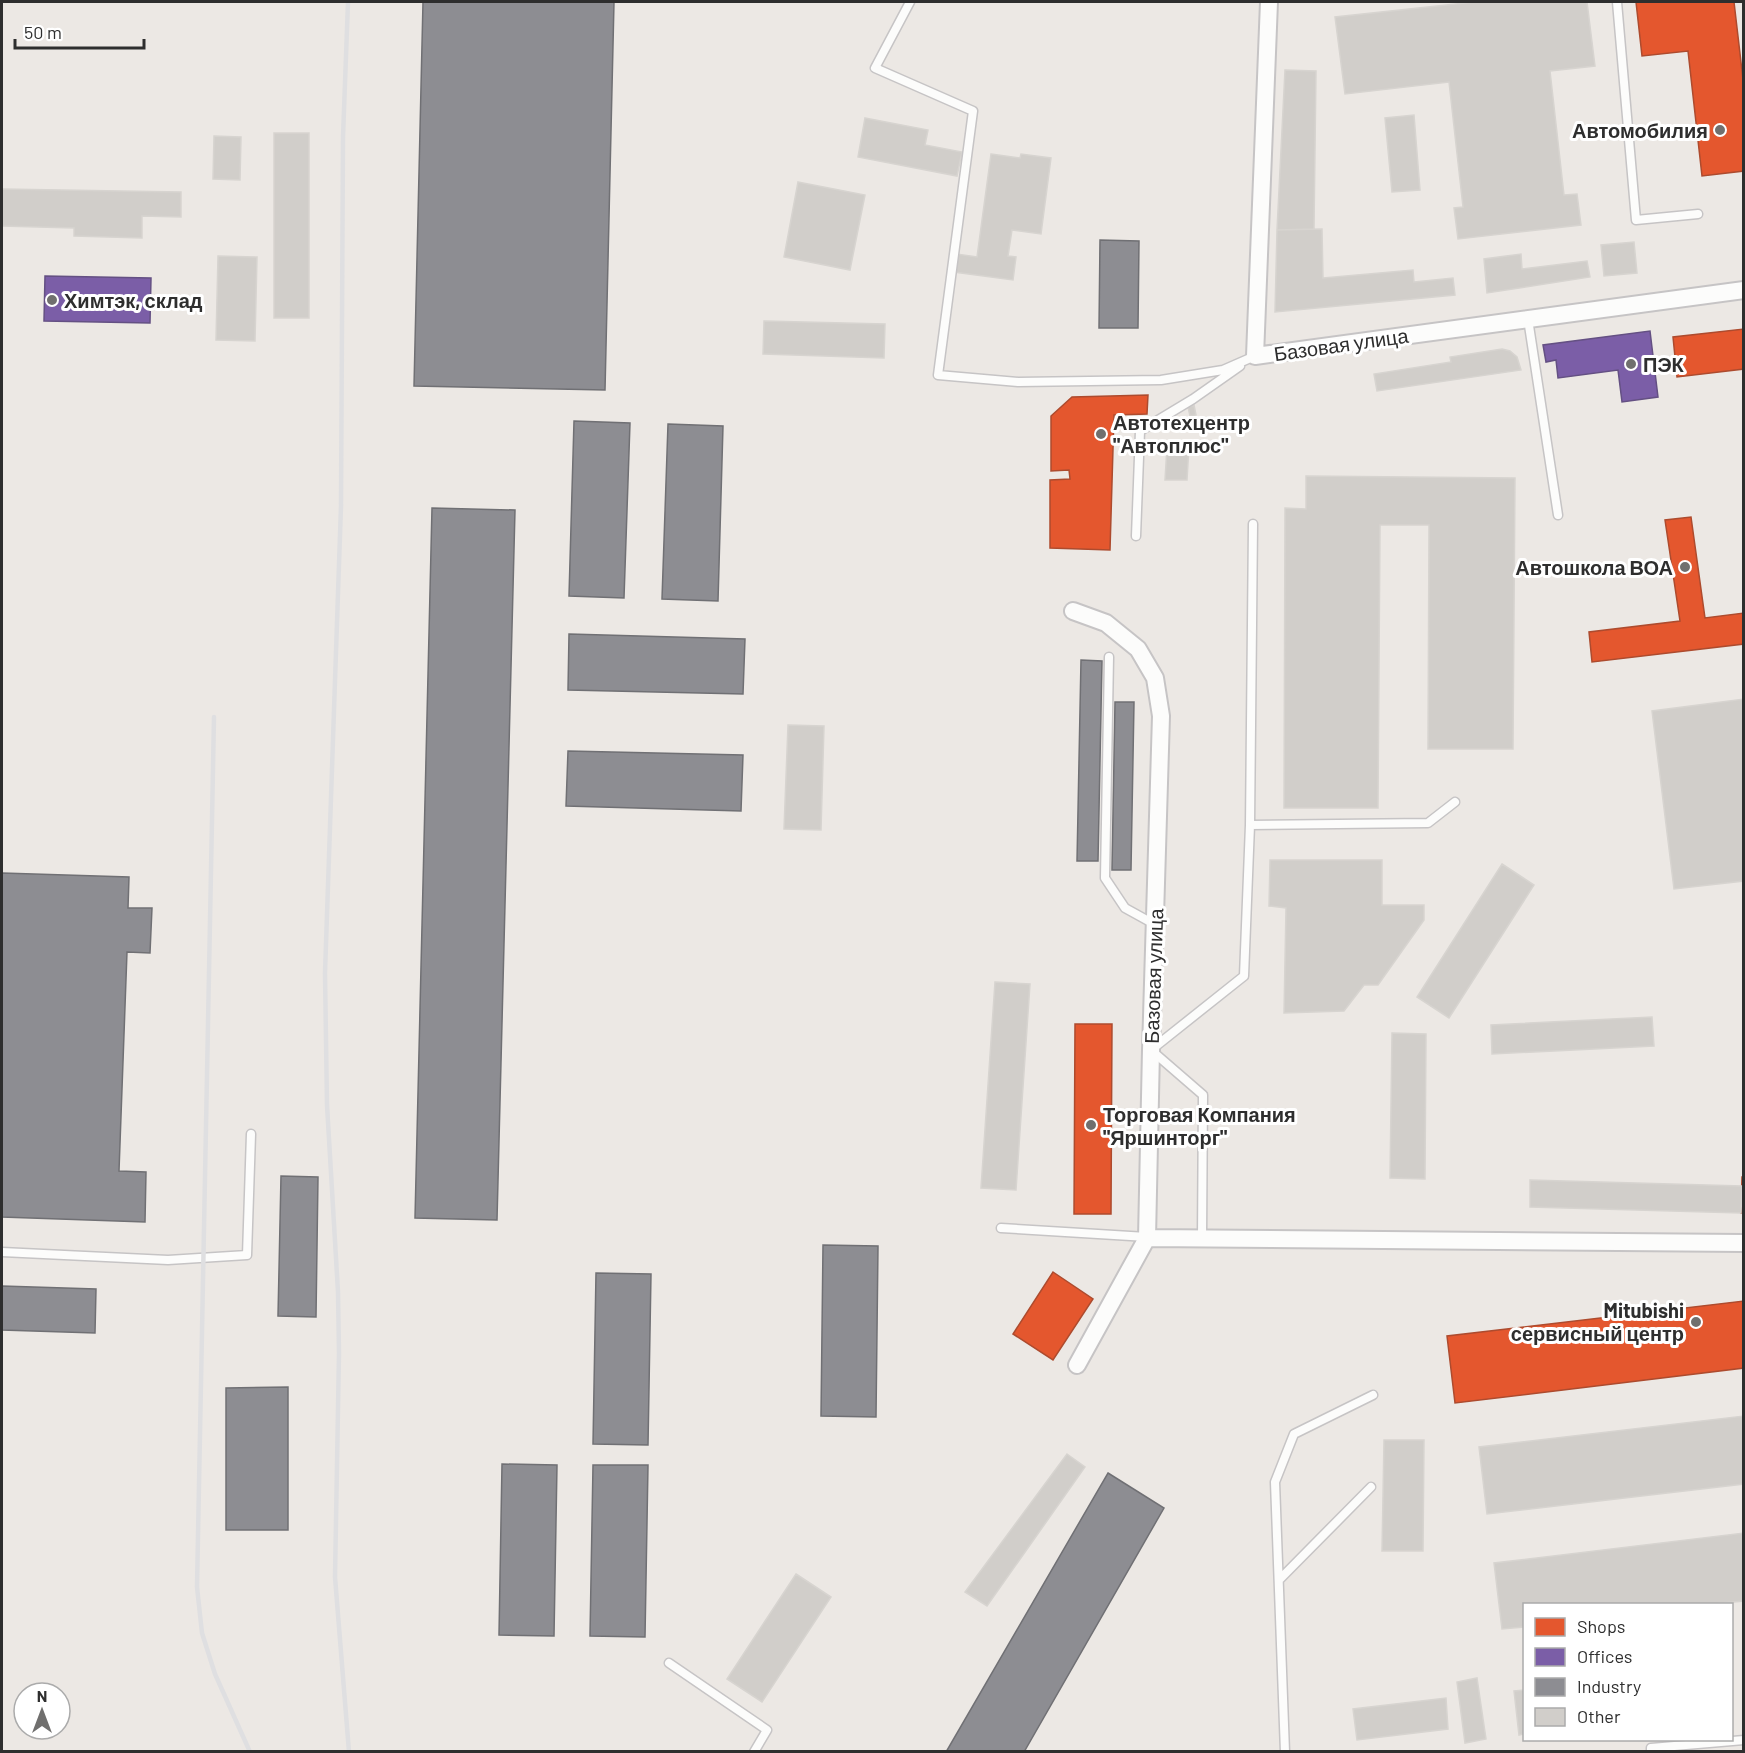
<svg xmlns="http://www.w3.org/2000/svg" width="1745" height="1753" viewBox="0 0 1745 1753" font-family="Barlow,sans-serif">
<rect width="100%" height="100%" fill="#ece8e4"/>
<path fill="#e4572e" stroke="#ad4b2e" stroke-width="1.5" d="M 1636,2 L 1734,2 L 1744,88 L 1744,171 L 1702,176 L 1688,51 L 1642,56 Z
M 1744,329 L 1744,369 L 1677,377 L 1673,337 Z
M 1148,395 L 1147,414 L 1114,415 L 1110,550 L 1050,548 L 1050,480 L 1070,479 L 1069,470 L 1051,471 L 1051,416 L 1072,397 Z
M 1691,517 L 1705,618 L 1744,613 L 1744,644 L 1592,662 L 1589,632 L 1680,621 L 1665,520 Z
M 1075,1024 L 1112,1024 L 1111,1214 L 1074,1214 Z
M 1742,1177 L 1744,1177 L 1744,1213 L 1741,1213 Z
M 1053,1272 L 1093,1299 L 1053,1360 L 1013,1334 Z
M 1744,1301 L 1744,1368 L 1455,1403 L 1447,1336 Z"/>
<path fill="#7b5ea7" stroke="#645083" stroke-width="1.5" d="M 45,276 L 151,278 L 150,323 L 44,321 Z
M 1650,331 L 1658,397 L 1622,402 L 1618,370 L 1558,378 L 1556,360 L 1546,362 L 1543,345 Z"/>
<path fill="#8d8d92" stroke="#707074" stroke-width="1.5" d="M 423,2 L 614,2 L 605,390 L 414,386 Z
M 1100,240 L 1139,241 L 1138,328 L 1099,328 Z
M 574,421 L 630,423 L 624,598 L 569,596 Z
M 668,424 L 723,426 L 718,601 L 662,599 Z
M 432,508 L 515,510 L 497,1220 L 415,1218 Z
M 569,634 L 745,639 L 743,694 L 568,690 Z
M 1081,660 L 1102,661 L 1098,861 L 1077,861 Z
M 1115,702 L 1134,702 L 1131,870 L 1112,870 Z
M 568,751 L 743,755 L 741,811 L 566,806 Z
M 2,873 L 129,877 L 128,908 L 152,908 L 150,953 L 127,952 L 119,1171 L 146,1172 L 145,1222 L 2,1217 Z
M 281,1176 L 318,1177 L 316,1317 L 278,1316 Z
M 823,1245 L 878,1246 L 876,1417 L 821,1416 Z
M 596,1273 L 651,1274 L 648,1445 L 593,1444 Z
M 2,1286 L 96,1289 L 95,1333 L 2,1330 Z
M 288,1387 L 288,1530 L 226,1530 L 226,1388 Z
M 502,1464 L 557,1465 L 554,1636 L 499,1635 Z
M 593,1465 L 648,1465 L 645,1637 L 590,1636 Z
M 1108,1473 L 1164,1508 L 1024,1752 L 946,1752 Z"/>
<path fill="#d1ceca" stroke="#d7d4d0" stroke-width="1.5" d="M 1474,2 L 1587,2 L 1595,66 L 1550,71 L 1564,195 L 1577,194 L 1581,225 L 1458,239 L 1454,208 L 1463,207 L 1449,82 L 1345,94 L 1335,17 Z
M 1285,70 L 1316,71 L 1314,229 L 1277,230 Z
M 1414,115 L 1420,190 L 1392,192 L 1385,118 Z
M 865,118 L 928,130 L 925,145 L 962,152 L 957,176 L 858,157 Z
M 274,133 L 309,133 L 309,318 L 274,318 Z
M 214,136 L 241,137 L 240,180 L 213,179 Z
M 991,154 L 1020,158 L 1021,154 L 1051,158 L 1041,234 L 1012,230 L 1008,256 L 1016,257 L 1013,280 L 954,272 L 957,254 L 977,257 Z
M 798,182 L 865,195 L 850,270 L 784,257 Z
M 2,189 L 181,192 L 181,217 L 142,216 L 142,238 L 74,236 L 74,228 L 2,226 Z
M 1322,229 L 1323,278 L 1413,270 L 1414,282 L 1453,278 L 1455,295 L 1275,312 L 1277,230 Z
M 1634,242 L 1637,273 L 1604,276 L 1601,245 Z
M 1521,254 L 1522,269 L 1587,261 L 1590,277 L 1487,293 L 1484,259 Z
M 218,256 L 257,257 L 255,341 L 216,340 Z
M 764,321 L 885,324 L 884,358 L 763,354 Z
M 1502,349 L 1510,351 L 1517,357 L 1521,370 L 1377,391 L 1374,374 L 1451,362 L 1450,357 Z
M 1194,405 L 1196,415 L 1190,416 L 1188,407 Z
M 1189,446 L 1187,480 L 1165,480 L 1167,447 Z
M 1306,476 L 1515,478 L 1513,749 L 1428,749 L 1429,525 L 1380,525 L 1378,808 L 1284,808 L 1285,508 L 1306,509 Z
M 1744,699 L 1744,881 L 1674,889 L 1652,711 Z
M 788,725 L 824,726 L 821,830 L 784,829 Z
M 1270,860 L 1382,860 L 1382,905 L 1424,905 L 1424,920 L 1378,985 L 1364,985 L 1344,1011 L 1284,1013 L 1286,908 L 1269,906 Z
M 1502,864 L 1534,885 L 1449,1018 L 1417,997 Z
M 995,982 L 1030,984 L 1016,1190 L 981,1188 Z
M 1652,1017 L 1654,1046 L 1492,1054 L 1491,1025 Z
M 1392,1033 L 1426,1034 L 1425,1179 L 1390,1178 Z
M 1530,1180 L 1742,1186 L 1741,1213 L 1530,1207 Z
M 1744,1416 L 1744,1484 L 1487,1514 L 1479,1447 Z
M 1384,1440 L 1424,1440 L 1423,1551 L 1382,1551 Z
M 1067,1454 L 1085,1467 L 987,1606 L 965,1592 Z
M 1744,1533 L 1744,1601 L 1712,1604 L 1524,1604 L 1524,1627 L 1502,1629 L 1494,1563 Z
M 796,1574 L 831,1597 L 762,1702 L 727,1679 Z
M 1477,1678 L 1486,1739 L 1465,1743 L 1457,1682 Z
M 1524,1690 L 1524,1734 L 1519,1735 L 1514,1691 Z
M 1446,1698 L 1448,1729 L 1357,1740 L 1353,1709 Z"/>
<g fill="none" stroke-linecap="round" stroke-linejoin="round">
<defs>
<path id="service" d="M 910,2 L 875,68 L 973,111 L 938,375 L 1018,382 L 1161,380 L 1223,370 L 1255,356
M 1617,2 L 1636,220 L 1698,214
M 1528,319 L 1558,515
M 1136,536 L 1140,431 L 1193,399 L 1240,366
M 1109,657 L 1105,878 L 1125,908 L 1154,924
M 1250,825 L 1428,823 L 1455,802
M 1001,1228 L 1147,1237
M 1202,1238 L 1203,1095 L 1151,1050 L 1244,976 L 1250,825 L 1253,524
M 2,1252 L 168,1260 L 247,1255 L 251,1134
M 1280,1579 L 1371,1487
M 669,1663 L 767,1730 L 754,1752
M 1285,1752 L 1275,1482 L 1294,1434 L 1373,1395
M 1651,1752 L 1651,1748 L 1744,1740"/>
<path id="minor" d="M 1269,2 L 1255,356 L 1744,290
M 1073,611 L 1106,623 L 1138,649 L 1155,678 L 1161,716 L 1151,1050 L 1147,1238 L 1077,1365
M 1147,1238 L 1744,1243"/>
</defs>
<use href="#service" stroke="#c6c4c5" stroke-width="11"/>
<use href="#minor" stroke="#c6c4c5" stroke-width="20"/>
<use href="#service" stroke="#fcfcfb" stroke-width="8"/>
<use href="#minor" stroke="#fcfcfb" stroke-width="16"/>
<path stroke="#dfdfe1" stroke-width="4.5" d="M 348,2 L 343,137 L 341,506 L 325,973 L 327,1105 L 338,1292 L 339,1353 L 335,1577 L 349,1752
M 214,717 L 197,1587 L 202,1633 L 215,1674 L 250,1752"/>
</g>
<g fill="#706f6e" stroke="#fff" stroke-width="2">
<circle cx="1720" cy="130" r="6"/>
<circle cx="52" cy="300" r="6"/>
<circle cx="1631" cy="364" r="6"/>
<circle cx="1101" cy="434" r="6"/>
<circle cx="1685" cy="567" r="6"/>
<circle cx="1091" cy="1125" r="6"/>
<circle cx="1696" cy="1322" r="6"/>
</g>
<g text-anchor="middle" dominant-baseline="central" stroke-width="6" stroke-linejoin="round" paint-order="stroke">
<g font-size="20" font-weight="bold" fill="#2e2e2e" stroke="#fff" text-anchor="start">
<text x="1708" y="130" text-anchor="end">Автомобилия</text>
<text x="64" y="300">Химтэк, склад</text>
<text x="1643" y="364">ПЭК</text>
<text x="1113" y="422">Автотехцентр<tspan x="1113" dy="23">"Автоплюс"</tspan></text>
<text x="1673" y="567" text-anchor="end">Автошкола ВОА</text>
<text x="1103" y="1114">Торговая Компания<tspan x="1103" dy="23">"Яршинторг"</tspan></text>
<text x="1684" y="1310" text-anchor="end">Mitubishi<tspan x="1684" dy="23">сервисный центр</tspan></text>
</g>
<g font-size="20" fill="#2e2e2e" stroke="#fff">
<text transform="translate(1341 344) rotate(-8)">Базовая улица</text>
<text transform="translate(1153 976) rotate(-88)">Базовая улица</text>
</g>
</g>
<rect width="1745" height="1753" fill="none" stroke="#2e2e2e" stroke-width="6"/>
<rect x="1523" y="1603" width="210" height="138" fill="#ffffff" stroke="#ababab" stroke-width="1.5"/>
<rect x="1535" y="1618" width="30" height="18" fill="#e4572e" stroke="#ababab" stroke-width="1.5"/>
<text x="1577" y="1633" font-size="18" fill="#2e2e2e">Shops</text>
<rect x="1535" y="1648" width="30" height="18" fill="#7b5ea7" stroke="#ababab" stroke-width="1.5"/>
<text x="1577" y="1663" font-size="18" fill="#2e2e2e">Offices</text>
<rect x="1535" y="1678" width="30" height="18" fill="#8d8d92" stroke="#ababab" stroke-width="1.5"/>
<text x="1577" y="1693" font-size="18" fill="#2e2e2e">Industry</text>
<rect x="1535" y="1708" width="30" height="18" fill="#d1ceca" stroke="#ababab" stroke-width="1.5"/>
<text x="1577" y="1723" font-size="18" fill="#2e2e2e">Other</text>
<g transform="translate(42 1711)"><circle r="28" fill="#ffffff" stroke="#ababab" stroke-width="1.5"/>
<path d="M0-4.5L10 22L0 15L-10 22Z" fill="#706f6e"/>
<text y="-9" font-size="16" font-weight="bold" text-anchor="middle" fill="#2e2e2e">N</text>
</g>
<path d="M15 39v9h129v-9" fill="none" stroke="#2e2e2e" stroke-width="3"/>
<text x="24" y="39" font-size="18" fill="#2e2e2e" stroke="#ffffff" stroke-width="4.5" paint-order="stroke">50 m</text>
</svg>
